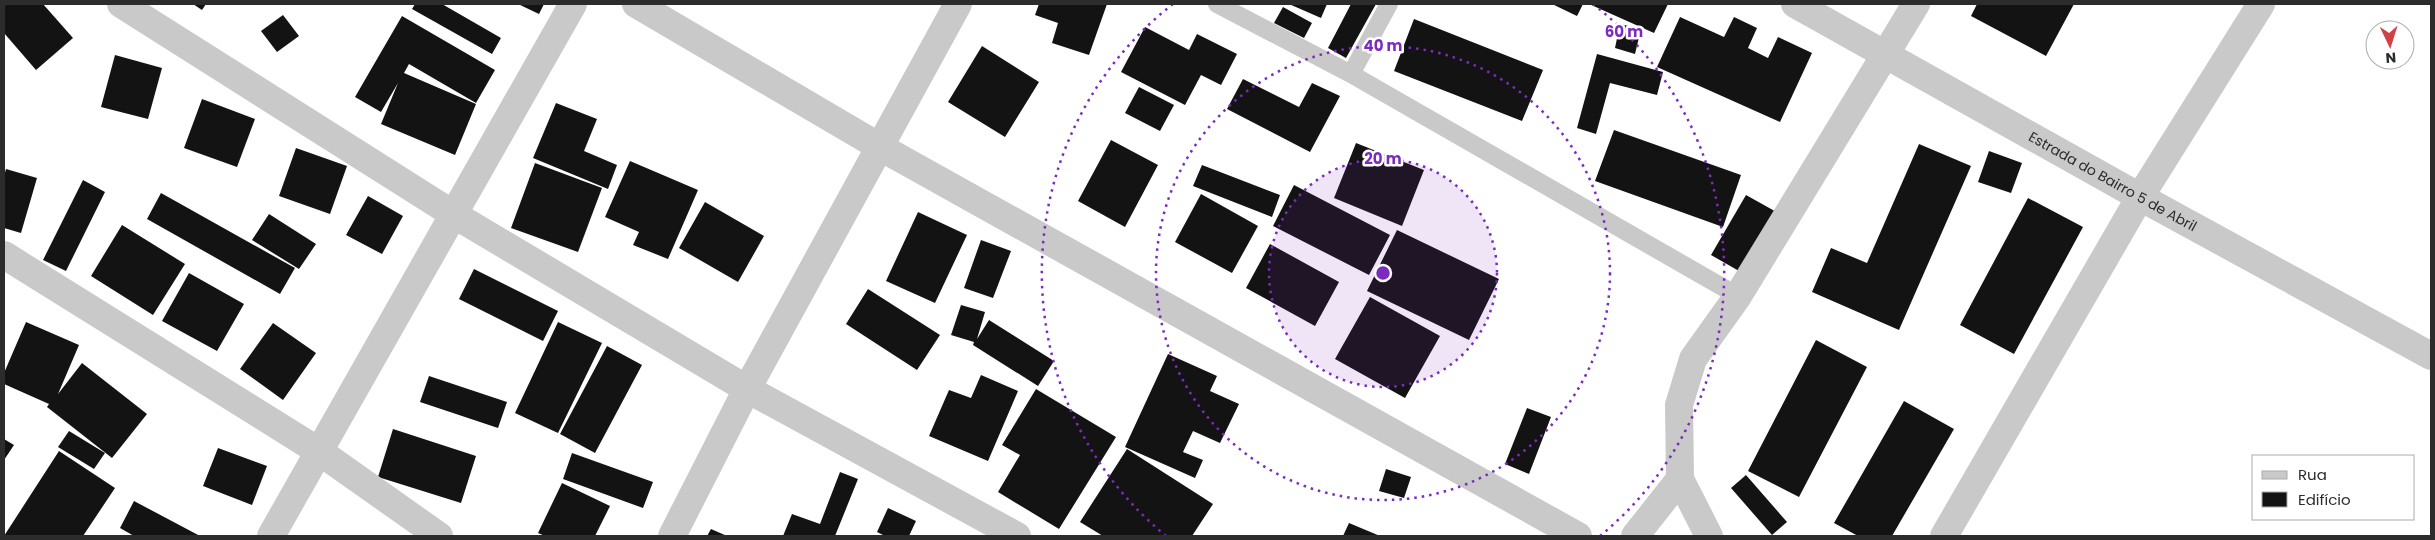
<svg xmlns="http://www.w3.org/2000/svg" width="2435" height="540" viewBox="0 0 2435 540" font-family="Poppins,sans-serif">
<rect width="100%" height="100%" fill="#fff"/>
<path fill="#131313" d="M 7,4 L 43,4 L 73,38 L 36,70 L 4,33 L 4,6 Z
M 193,4 L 206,4 L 202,10 Z
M 415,4 L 442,4 L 501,38 L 492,54 L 412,9 Z
M 518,4 L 544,4 L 539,14 Z
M 1039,4 L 1107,4 L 1089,55 L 1052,43 L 1058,23 L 1035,15 Z
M 1289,4 L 1327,4 L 1321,18 Z
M 1351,4 L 1376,4 L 1346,58 L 1328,48 Z
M 1552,4 L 1583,4 L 1577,16 Z
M 1589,4 L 1668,4 L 1654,33 Z
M 1977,4 L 2074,4 L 2046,56 L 1971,16 Z
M 1283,7 L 1312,23 L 1304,38 L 1274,23 Z
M 283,15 L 299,36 L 277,52 L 261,31 Z
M 402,16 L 495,70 L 476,103 L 409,64 L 404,73 L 476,104 L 455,155 L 381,124 L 398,83 L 381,112 L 355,97 Z
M 1680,17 L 1724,37 L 1734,17 L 1757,28 L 1748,48 L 1768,58 L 1778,37 L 1812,53 L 1780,122 L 1657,67 Z
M 1414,19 L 1543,70 L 1522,121 L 1394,71 Z
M 1620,24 L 1641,29 L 1635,54 L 1615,48 Z
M 1145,27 L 1189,50 L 1197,34 L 1237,54 L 1221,85 L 1201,75 L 1185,105 L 1121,72 Z
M 982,46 L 1039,82 L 1005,137 L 948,102 Z
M 1597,54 L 1663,72 L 1657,95 L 1610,83 L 1596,134 L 1577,128 Z
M 115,55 L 162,68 L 148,119 L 101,107 Z
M 1243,79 L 1299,107 L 1312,83 L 1340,96 L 1310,152 L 1227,109 Z
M 1139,87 L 1174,105 L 1160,131 L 1125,113 Z
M 202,99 L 255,119 L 237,167 L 184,148 Z
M 556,103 L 597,119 L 584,151 L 617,165 L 608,189 L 533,158 Z
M 1614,130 L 1741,175 L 1723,227 L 1595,181 Z
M 1111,140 L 1158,165 L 1125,227 L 1078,201 Z
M 1356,143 L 1424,170 L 1402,226 L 1334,198 Z
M 1919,144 L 1971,166 L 1899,330 L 1812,292 L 1831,248 L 1867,263 Z
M 296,148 L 347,166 L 330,214 L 279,196 Z
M 1989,151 L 2022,163 L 2011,193 L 1978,182 Z
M 630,161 L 698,190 L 668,259 L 633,245 L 639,232 L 605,217 Z
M 535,163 L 602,188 L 578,252 L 511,228 Z
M 1202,165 L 1280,195 L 1272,217 L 1193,186 Z
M 6,169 L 37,178 L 21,233 L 4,228 L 4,176 Z
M 83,180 L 105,192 L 66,271 L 43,260 Z
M 1294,185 L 1390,235 L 1369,275 L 1273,226 Z
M 161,193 L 295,268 L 280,294 L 147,219 Z
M 1201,194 L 1258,226 L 1232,273 L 1175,242 Z
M 1746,195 L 1780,214 L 1746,275 L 1711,255 Z
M 368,196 L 403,216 L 382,254 L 346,235 Z
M 2028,198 L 2083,227 L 2014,354 L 1960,325 Z
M 705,202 L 764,236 L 738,282 L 679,248 Z
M 918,212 L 967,235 L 935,303 L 886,281 Z
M 269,214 L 316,244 L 299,269 L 252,240 Z
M 122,225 L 185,264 L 153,315 L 91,276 Z
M 1397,230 L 1499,279 L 1469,340 L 1367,291 Z
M 981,240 L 1011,251 L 993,298 L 964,288 Z
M 1270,244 L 1339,282 L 1315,326 L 1246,288 Z
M 474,269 L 558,311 L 543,341 L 459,299 Z
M 189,273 L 244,304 L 217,351 L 162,321 Z
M 868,289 L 940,335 L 917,370 L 846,324 Z
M 1370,297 L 1440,336 L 1405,398 L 1335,359 Z
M 961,305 L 985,312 L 977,339 L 989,320 L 1054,361 L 1038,386 L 973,345 L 974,342 L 951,335 Z
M 26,322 L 79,345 L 58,394 L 82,363 L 147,414 L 112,458 L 47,407 L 49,404 L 4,384 L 4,373 Z
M 558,322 L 602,343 L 558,433 L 515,413 Z
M 273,323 L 316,353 L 283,400 L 240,369 Z
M 1816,340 L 1867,367 L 1799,497 L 1748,471 Z
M 607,346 L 642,365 L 595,453 L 560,434 Z
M 1168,354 L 1217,376 L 1210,391 L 1239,404 L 1220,443 L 1193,431 L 1183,452 L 1203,460 L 1195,478 L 1125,447 Z
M 981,375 L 1018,391 L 988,461 L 929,436 L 949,390 L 971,398 Z
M 429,376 L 507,402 L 498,428 L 420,402 Z
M 1036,389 L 1116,437 L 1059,529 L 998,492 L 1020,455 L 1002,445 Z
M 1904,401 L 1954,429 L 1892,536 L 1858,536 L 1834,523 Z
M 1527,408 L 1551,417 L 1529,474 L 1505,464 Z
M 393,429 L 476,456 L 461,503 L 378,477 Z
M 69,431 L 105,453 L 94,469 L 58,447 Z
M 4,439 L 14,445 L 4,460 Z
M 218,448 L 267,466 L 252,505 L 203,486 Z
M 1127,449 L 1213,504 L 1192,536 L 1103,536 L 1080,522 Z
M 59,451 L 115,488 L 83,536 L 4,536 Z
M 572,453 L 653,482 L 643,508 L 563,479 Z
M 1386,469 L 1411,477 L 1404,498 L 1379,491 Z
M 840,472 L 858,479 L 835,536 L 783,536 L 792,514 L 820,524 Z
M 1746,475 L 1787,522 L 1772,535 L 1731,488 Z
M 562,483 L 610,506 L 595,536 L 545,536 L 538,533 Z
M 134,501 L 200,536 L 134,536 L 120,528 Z
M 888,508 L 916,521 L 909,536 L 885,536 L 877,532 Z
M 1349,523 L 1380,536 L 1343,536 Z
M 711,529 L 727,536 L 707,536 Z"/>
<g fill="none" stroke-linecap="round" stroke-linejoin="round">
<path stroke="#c9c9c9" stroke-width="18" d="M 1217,4 L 1351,74 L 1738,296
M 1351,74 L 1389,4"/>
<path stroke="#c9c9c9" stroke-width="28" d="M 121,4 L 453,214 L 747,389 L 1017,536
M 636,4 L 880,147 L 1578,536
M 4,255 L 320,452 L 439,536
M 271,536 L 573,4
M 672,536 L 747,389 L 958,4
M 1635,536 L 1680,479
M 1709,536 L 1680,479 L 1679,405 L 1693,359 L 1738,296 L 1916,4
M 1944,536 L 2140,197 L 2261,4"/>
<path stroke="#c9c9c9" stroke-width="28" id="s1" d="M 1795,4 L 2140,197 L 2431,356"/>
</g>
<circle cx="1383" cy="273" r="114" fill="#7b2cbf" fill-opacity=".12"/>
<g fill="none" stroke="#7b2cbf" stroke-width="2.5" stroke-dasharray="2.5 5">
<circle cx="1383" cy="273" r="114"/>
<circle cx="1383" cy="273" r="227"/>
<path d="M1166 536A341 341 0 0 1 1173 4M1593 4A341 341 0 0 1 1600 536"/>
</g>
<g text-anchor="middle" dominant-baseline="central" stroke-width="5" stroke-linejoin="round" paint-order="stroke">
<g font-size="14" fill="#2c2c2c" stroke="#fff">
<text stroke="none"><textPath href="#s1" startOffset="364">Estrada do Bairro 5 de Abril</textPath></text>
</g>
</g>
<circle cx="1383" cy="273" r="8" fill="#7b2cbf" stroke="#fff" stroke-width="2.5"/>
<g font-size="15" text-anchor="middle" font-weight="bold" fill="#7b2cbf" stroke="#fff" stroke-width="5" stroke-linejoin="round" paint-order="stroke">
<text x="1624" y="37">60 m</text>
<text x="1383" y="51">40 m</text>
<text x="1383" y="164">20 m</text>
</g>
<rect width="2435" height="540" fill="none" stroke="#2c2c2c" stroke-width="10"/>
<rect x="2252" y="455" width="162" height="65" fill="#ffffff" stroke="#ababab"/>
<rect x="2262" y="471" width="25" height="8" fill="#c9c9c9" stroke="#ababab"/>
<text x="2298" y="480" font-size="15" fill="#2c2c2c">Rua</text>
<rect x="2262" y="492" width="25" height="15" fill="#131313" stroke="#ababab"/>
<text x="2298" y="505" font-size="15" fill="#2c2c2c">Edifício</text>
<g transform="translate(2390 45) rotate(176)"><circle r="24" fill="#ffffff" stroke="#ababab"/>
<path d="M0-4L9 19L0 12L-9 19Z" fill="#cf4246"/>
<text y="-8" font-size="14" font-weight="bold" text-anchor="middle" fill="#2c2c2c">N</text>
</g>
</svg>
